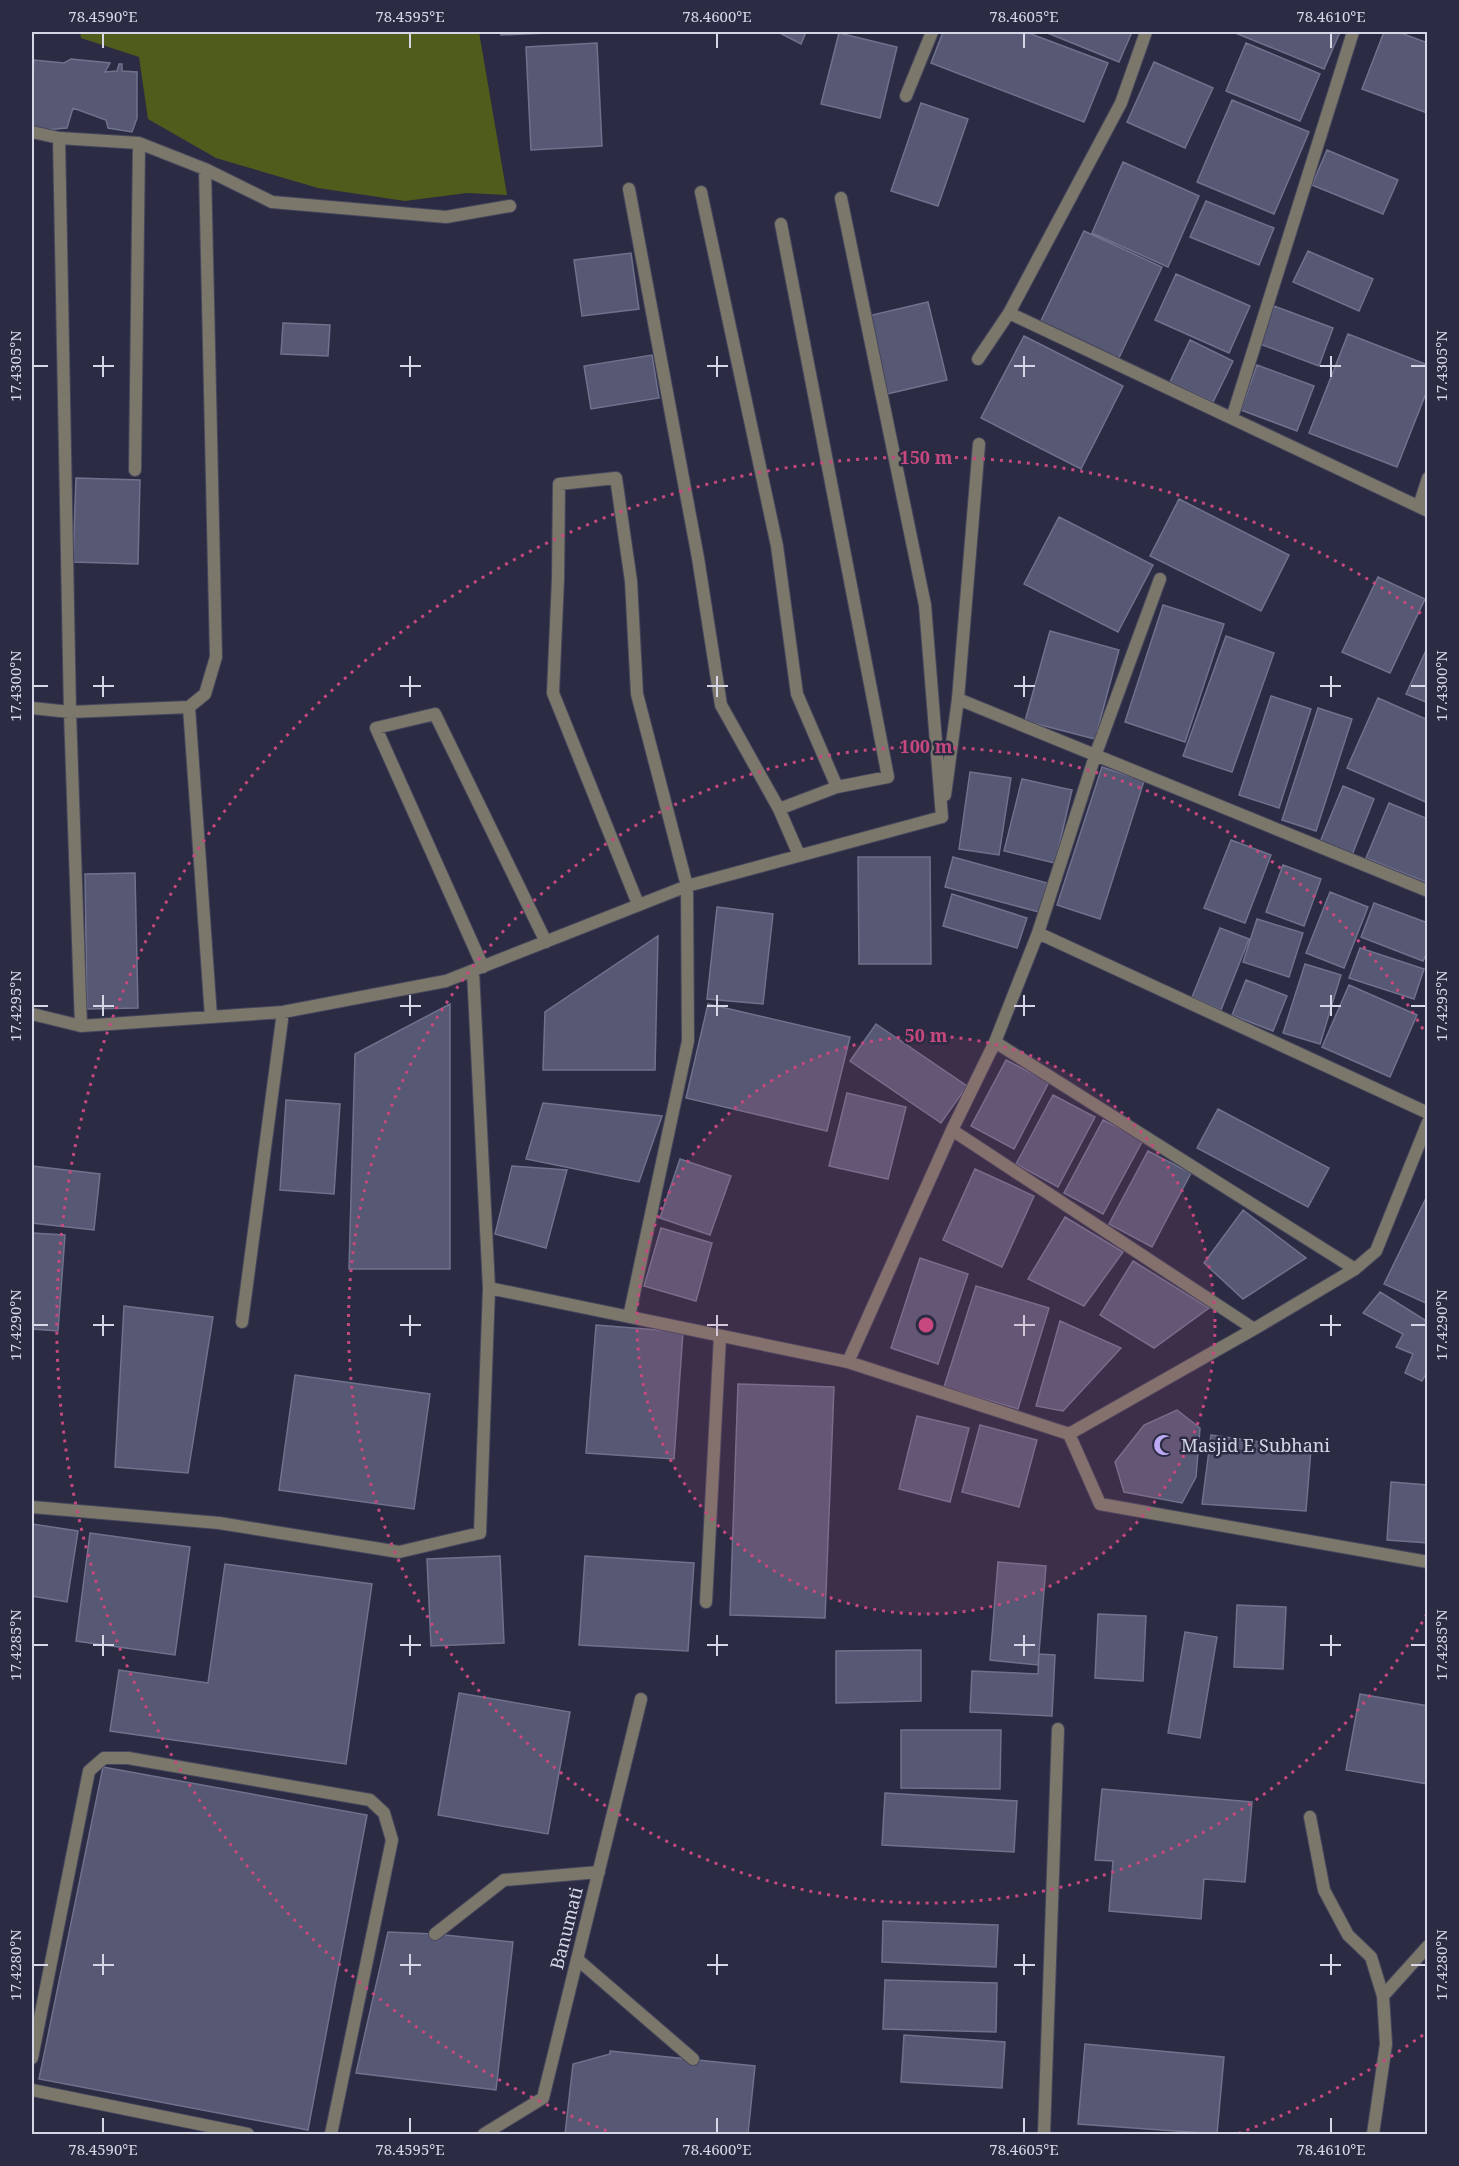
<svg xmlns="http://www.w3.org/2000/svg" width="1459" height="2166" viewBox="0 0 1459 2166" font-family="'Noto Serif',serif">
<rect width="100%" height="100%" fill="#2b2b43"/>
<path fill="#4f5c1c" d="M 80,32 L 479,32 L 507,195 L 467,193 L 405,201 L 318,188 L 216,158 L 148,119 L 139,57 L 81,38 Z"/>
<path fill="#575873" stroke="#70718d" stroke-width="1.5" d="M 501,32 L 570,32 L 501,35 Z
M 778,32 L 806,32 L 801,44 Z
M 943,32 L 1026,32 L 1108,63 L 1084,122 L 931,63 Z
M 1045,32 L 1132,32 L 1119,62 Z
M 1233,32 L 1340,32 L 1324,69 Z
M 1384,32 L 1398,32 L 1428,43 L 1427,113 L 1362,89 Z
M 839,33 L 897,47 L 880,118 L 821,104 Z
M 597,43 L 602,146 L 531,150 L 526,47 Z
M 1246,43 L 1320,74 L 1300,121 L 1226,91 Z
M 71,59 L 110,63 L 105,72 L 117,71 L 119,64 L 122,64 L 122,71 L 137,72 L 137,118 L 132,132 L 108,128 L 106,120 L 73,108 L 67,128 L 32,131 L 32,78 L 34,60 L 64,63 Z
M 1154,62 L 1213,88 L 1185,148 L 1127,122 Z
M 1232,100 L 1309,132 L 1274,214 L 1197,182 Z
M 921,103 L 968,119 L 938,206 L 891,191 Z
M 1327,150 L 1398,180 L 1383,214 L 1312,185 Z
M 1123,162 L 1199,196 L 1168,267 L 1092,233 Z
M 1206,201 L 1274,228 L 1259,265 L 1190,237 Z
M 1084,231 L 1162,267 L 1117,362 L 1039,325 Z
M 1308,251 L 1373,279 L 1359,311 L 1293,282 Z
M 631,253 L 639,309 L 582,316 L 574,260 Z
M 1176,274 L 1250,306 L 1229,353 L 1155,320 Z
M 928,302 L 947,380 L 887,394 L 868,316 Z
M 1274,306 L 1333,328 L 1319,366 L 1260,344 Z
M 283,323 L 330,325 L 328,356 L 281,354 Z
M 1348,334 L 1428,365 L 1428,388 L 1397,467 L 1309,433 Z
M 1024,336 L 1123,386 L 1081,469 L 981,418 Z
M 1190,340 L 1233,361 L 1213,402 L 1170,382 Z
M 652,355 L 659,398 L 591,409 L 584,366 Z
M 1257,365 L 1314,386 L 1297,431 L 1241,410 Z
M 76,478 L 140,480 L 138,564 L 73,562 Z
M 1179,499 L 1289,555 L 1261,611 L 1150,556 Z
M 1059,517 L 1153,565 L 1118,632 L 1024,584 Z
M 1378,577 L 1425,599 L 1390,673 L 1342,652 Z
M 1163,605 L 1224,624 L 1185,742 L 1125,722 Z
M 1050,631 L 1119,650 L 1095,739 L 1025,721 Z
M 1226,636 L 1274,653 L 1232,772 L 1183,756 Z
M 1428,646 L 1428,703 L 1406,694 Z
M 1271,696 L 1311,709 L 1279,808 L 1239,795 Z
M 1378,698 L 1428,720 L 1428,803 L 1347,768 Z
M 1318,708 L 1352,719 L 1316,831 L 1282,820 Z
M 1102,767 L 1144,781 L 1100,919 L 1057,905 Z
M 970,772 L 1011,778 L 999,855 L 959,849 Z
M 1022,779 L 1072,790 L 1055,863 L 1004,851 Z
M 1343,786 L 1374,799 L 1352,855 L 1320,842 Z
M 1389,803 L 1428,819 L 1428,883 L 1366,858 Z
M 1231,840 L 1271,855 L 1245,923 L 1204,908 Z
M 858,857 L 930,857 L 931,964 L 859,964 Z
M 953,857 L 1047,883 L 1039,912 L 945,887 Z
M 1283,865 L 1321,879 L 1304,926 L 1266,912 Z
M 135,873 L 138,1008 L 87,1009 L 85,874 Z
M 1330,892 L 1368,907 L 1344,968 L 1306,953 Z
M 952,894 L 1027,918 L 1017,948 L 943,926 Z
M 1374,903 L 1428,923 L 1428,950 L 1423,961 L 1361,937 Z
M 717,907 L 773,914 L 763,1004 L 707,999 Z
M 1257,919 L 1303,933 L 1289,977 L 1243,962 Z
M 1220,928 L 1249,939 L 1221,1010 L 1192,997 Z
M 658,936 L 655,1070 L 543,1070 L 545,1012 Z
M 1360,948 L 1424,969 L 1414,999 L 1349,978 Z
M 1305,964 L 1341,975 L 1320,1044 L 1283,1033 Z
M 1246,980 L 1287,996 L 1273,1031 L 1232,1015 Z
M 1349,985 L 1417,1015 L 1390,1077 L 1322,1047 Z
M 450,1004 L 450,1269 L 349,1269 L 355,1054 Z
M 708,1004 L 850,1037 L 827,1131 L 686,1098 Z
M 876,1024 L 967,1086 L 941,1123 L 850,1061 Z
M 1006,1060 L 1049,1082 L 1014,1149 L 971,1126 Z
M 847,1093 L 906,1107 L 888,1179 L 829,1166 Z
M 1053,1095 L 1095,1117 L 1058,1187 L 1016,1164 Z
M 286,1100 L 340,1104 L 334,1194 L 280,1190 Z
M 543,1103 L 662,1116 L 639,1182 L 526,1159 Z
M 1218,1109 L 1329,1168 L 1308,1207 L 1197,1148 Z
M 1103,1120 L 1143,1140 L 1103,1214 L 1064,1193 Z
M 1148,1151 L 1191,1173 L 1152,1247 L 1109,1224 Z
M 680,1159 L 731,1176 L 710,1235 L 660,1218 Z
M 32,1166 L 100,1174 L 94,1230 L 32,1223 Z
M 512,1166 L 567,1170 L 546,1248 L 495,1234 Z
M 975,1169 L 1034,1196 L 1002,1267 L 943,1240 Z
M 1428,1194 L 1428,1304 L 1384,1284 Z
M 1243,1210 L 1306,1258 L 1243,1299 L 1204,1263 Z
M 1065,1217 L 1123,1252 L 1084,1306 L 1028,1279 Z
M 661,1228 L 712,1243 L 696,1301 L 644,1286 Z
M 32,1233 L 65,1235 L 58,1331 L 32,1329 Z
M 920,1258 L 968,1274 L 938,1364 L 891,1348 Z
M 1133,1261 L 1209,1308 L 1154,1348 L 1100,1315 Z
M 976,1286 L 1049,1308 L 1018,1409 L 944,1387 Z
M 1380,1292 L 1428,1322 L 1428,1370 L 1422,1381 L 1405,1373 L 1413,1354 L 1396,1347 L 1403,1334 L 1363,1313 Z
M 124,1306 L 213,1317 L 188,1473 L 115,1467 Z
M 1060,1321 L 1121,1348 L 1063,1411 L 1036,1406 Z
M 596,1325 L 683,1332 L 674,1459 L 586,1453 Z
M 295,1375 L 430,1394 L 414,1509 L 279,1490 Z
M 738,1384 L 834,1387 L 825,1618 L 730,1615 Z
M 1177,1410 L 1200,1428 L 1196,1477 L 1182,1503 L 1124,1492 L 1115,1462 L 1144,1425 Z
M 917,1416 L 969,1428 L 950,1502 L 899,1489 Z
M 980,1425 L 1037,1440 L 1019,1507 L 962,1492 Z
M 1211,1435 L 1311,1449 L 1306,1511 L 1202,1504 Z
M 1391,1482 L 1428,1485 L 1428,1543 L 1387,1540 Z
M 32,1524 L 78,1531 L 67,1602 L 32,1596 Z
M 90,1533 L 190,1547 L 175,1655 L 76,1641 Z
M 500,1556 L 504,1643 L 431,1646 L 427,1559 Z
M 585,1556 L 694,1563 L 688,1651 L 579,1645 Z
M 998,1562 L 1046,1566 L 1038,1665 L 990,1660 Z
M 225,1564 L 372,1584 L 346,1764 L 110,1731 L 119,1670 L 208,1683 Z
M 1237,1605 L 1286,1607 L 1283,1669 L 1234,1667 Z
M 1098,1614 L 1146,1616 L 1143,1681 L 1095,1678 Z
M 1185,1632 L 1217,1637 L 1200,1738 L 1168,1733 Z
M 921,1650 L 921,1701 L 836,1703 L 836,1651 Z
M 1039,1654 L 1055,1655 L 1052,1716 L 970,1712 L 972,1671 L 1038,1674 Z
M 459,1693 L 570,1712 L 548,1834 L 438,1815 Z
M 1360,1694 L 1428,1706 L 1428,1784 L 1346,1770 Z
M 901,1730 L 1001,1730 L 1000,1789 L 901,1788 Z
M 103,1767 L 367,1815 L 308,2130 L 39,2079 Z
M 1102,1789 L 1252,1802 L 1245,1882 L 1204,1879 L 1201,1919 L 1109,1911 L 1113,1861 L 1095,1860 Z
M 885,1793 L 1017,1801 L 1014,1852 L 882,1845 Z
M 883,1921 L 998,1925 L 996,1967 L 882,1962 Z
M 388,1932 L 435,1934 L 513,1942 L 496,2090 L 356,2073 Z
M 885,1980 L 997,1983 L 996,2032 L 883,2029 Z
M 904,2035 L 1005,2042 L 1002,2088 L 901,2082 Z
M 1085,2044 L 1224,2057 L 1217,2134 L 1078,2124 Z
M 610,2051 L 755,2066 L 748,2134 L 565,2134 L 573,2064 L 610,2054 Z"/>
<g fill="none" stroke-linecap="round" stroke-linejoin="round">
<defs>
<path id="service" d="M 706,1602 L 720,1336"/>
<path id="minor" d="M 906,96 L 932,32
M 32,132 L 59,138 L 139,143 L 205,169 L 272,202 L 446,217 L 510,206
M 59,138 L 70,712 L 81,1026
M 629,189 L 698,558 L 721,705 L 779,809 L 799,855
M 701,192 L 777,546 L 797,694 L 837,787
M 841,198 L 925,605 L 942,817
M 1009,313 L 1428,511
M 978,359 L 1009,313 L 1121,103 L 1146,32
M 1232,418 L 1353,32
M 979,444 L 958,699 L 1428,891
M 135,470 L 139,143
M 1419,506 L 1428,478
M 189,707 L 211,1017
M 32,708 L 70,712 L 189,707 L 205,694 L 216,657 L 205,169
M 945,795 L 958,699
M 779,809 L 837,787 L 888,777 L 781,224
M 1038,933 L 1428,1113
M 483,967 L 376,728 L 435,714 L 546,942
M 473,971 L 489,1288 L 848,1362 L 1069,1434 L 1254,1329 L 1355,1269 L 1376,1251 L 1428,1122
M 32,1014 L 81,1026 L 283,1012 L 446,981 L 687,886 L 942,817
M 995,1042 L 1355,1269
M 952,1130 L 1254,1329
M 629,1317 L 688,1041 L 687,886 L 637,694 L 631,581 L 616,478 L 559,484 L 558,579 L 553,693 L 638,904
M 242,1322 L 283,1012
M 848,1362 L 952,1130 L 995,1042 L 1038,933 L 1095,756 L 1160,579
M 1069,1434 L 1100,1504 L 1428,1562
M 32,1507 L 219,1523 L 399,1552 L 480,1533 L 489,1288
M 1310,1817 L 1324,1890 L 1348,1935 L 1371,1957 L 1383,1996 L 1386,2044 L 1373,2134
M 435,1934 L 504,1880 L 599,1872
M 577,1959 L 693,2059
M 1383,1996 L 1428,1946
M 32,2058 L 89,1771 L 104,1758 L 128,1758 L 370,1800 L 384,1813 L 392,1840 L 331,2134
M 32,2090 L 248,2134
M 484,2134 L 543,2098 L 641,1699
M 1044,2134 L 1058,1729"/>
</defs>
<use href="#service" stroke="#46475d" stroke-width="14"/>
<use href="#minor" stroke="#46475d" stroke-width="14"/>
<use href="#service" stroke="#7c776b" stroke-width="12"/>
<use href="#minor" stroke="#7c776b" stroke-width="12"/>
</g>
<path fill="none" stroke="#d6d7e6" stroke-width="2" d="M 103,33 L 103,48M 410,33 L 410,48M 717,33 L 717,48M 1024,33 L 1024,48M 1331,33 L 1331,48M 103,356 L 103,377M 410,356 L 410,377M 717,356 L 717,377M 1024,356 L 1024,377M 1331,356 L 1331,377M 33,366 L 48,366M 93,366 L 114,366M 400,366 L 421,366M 707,366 L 728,366M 1014,366 L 1035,366M 1320,366 L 1341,366M 1411,366 L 1426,366M 103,676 L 103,697M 410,676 L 410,697M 717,676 L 717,697M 1024,676 L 1024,697M 1331,676 L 1331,697M 33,686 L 48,686M 93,686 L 114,686M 400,686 L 421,686M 707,686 L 728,686M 1014,686 L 1035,686M 1320,686 L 1341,686M 1411,686 L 1426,686M 103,995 L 103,1016M 410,995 L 410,1016M 717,995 L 717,1016M 1024,995 L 1024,1016M 1331,995 L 1331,1016M 33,1006 L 48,1006M 93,1006 L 114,1006M 400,1006 L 421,1006M 707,1006 L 728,1006M 1014,1006 L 1035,1006M 1320,1006 L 1341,1006M 1411,1006 L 1426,1006M 103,1315 L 103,1336M 410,1315 L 410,1336M 717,1315 L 717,1336M 1024,1315 L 1024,1336M 1331,1315 L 1331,1336M 33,1325 L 48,1325M 93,1325 L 114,1325M 400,1325 L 421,1325M 707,1325 L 728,1325M 1014,1325 L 1035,1325M 1320,1325 L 1341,1325M 1411,1325 L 1426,1325M 103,1635 L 103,1656M 410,1635 L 410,1656M 717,1635 L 717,1656M 1024,1635 L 1024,1656M 1331,1635 L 1331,1656M 33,1645 L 48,1645M 93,1645 L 114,1645M 400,1645 L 421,1645M 707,1645 L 728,1645M 1014,1645 L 1035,1645M 1320,1645 L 1341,1645M 1411,1645 L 1426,1645M 103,1954 L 103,1975M 410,1954 L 410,1975M 717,1954 L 717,1975M 1024,1954 L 1024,1975M 1331,1954 L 1331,1975M 33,1965 L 48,1965M 93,1965 L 114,1965M 400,1965 L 421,1965M 707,1965 L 728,1965M 1014,1965 L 1035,1965M 1320,1965 L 1341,1965M 1411,1965 L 1426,1965M 103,2118 L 103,2133M 410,2118 L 410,2133M 717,2118 L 717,2133M 1024,2118 L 1024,2133M 1331,2118 L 1331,2133"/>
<circle cx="926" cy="1325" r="289" fill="#c7487e" fill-opacity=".12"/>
<g fill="none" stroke="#c7487e" stroke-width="3" stroke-dasharray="3 6">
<circle cx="926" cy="1325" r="289"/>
<path d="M1427 1614A578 578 0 1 1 1427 1036"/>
<path d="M1423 2035A867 867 0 0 1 1237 2134M615 2134A867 867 0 1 1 1423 615"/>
</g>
<defs>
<symbol id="mosque-bare" viewBox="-9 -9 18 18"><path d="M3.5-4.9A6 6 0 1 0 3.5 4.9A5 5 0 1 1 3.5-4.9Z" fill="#bea9f4" stroke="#2b2b43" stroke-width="2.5" paint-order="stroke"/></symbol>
</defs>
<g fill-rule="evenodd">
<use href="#mosque-bare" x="1149" y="1430" width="30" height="30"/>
</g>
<g text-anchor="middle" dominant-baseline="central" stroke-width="5" stroke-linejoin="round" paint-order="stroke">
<g font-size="18" fill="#d6d7e6" stroke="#2b2b43" text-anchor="start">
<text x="1181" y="1445">Masjid E Subhani</text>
</g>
<g font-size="18" fill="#d6d7e6" stroke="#2b2b43">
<text transform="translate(566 1928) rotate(-76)">Banumati</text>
</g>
</g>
<circle cx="926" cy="1325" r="9" fill="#c7487e" stroke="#2b2b43" stroke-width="3"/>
<g font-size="18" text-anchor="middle" font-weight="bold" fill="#c7487e" stroke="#2b2b43" stroke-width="5" stroke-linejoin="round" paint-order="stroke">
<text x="926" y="464">150 m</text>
<text x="926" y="753">100 m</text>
<text x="926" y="1042">50 m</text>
</g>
<rect width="1459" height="2166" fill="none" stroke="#2b2b43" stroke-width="66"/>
<rect x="33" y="33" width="1393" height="2100" fill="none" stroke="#d6d7e6" stroke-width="2"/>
<g font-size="15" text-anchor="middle" fill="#d6d7e6">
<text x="103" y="22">78.4590°E</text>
<text x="410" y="22">78.4595°E</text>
<text x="717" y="22">78.4600°E</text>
<text x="1024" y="22">78.4605°E</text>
<text x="1331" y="22">78.4610°E</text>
<text transform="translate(16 366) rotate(-90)" y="5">17.4305°N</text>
<text transform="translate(1442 366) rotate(-90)" y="5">17.4305°N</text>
<text transform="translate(16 686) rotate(-90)" y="5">17.4300°N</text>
<text transform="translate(1442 686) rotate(-90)" y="5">17.4300°N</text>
<text transform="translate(16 1006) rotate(-90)" y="5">17.4295°N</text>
<text transform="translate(1442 1006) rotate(-90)" y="5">17.4295°N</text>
<text transform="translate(16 1325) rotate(-90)" y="5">17.4290°N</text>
<text transform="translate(1442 1325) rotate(-90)" y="5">17.4290°N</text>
<text transform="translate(16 1645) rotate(-90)" y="5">17.4285°N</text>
<text transform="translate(1442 1645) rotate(-90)" y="5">17.4285°N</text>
<text transform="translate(16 1965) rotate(-90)" y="5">17.4280°N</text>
<text transform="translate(1442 1965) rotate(-90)" y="5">17.4280°N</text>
<text x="103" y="2155">78.4590°E</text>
<text x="410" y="2155">78.4595°E</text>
<text x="717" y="2155">78.4600°E</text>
<text x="1024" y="2155">78.4605°E</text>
<text x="1331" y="2155">78.4610°E</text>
</g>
</svg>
